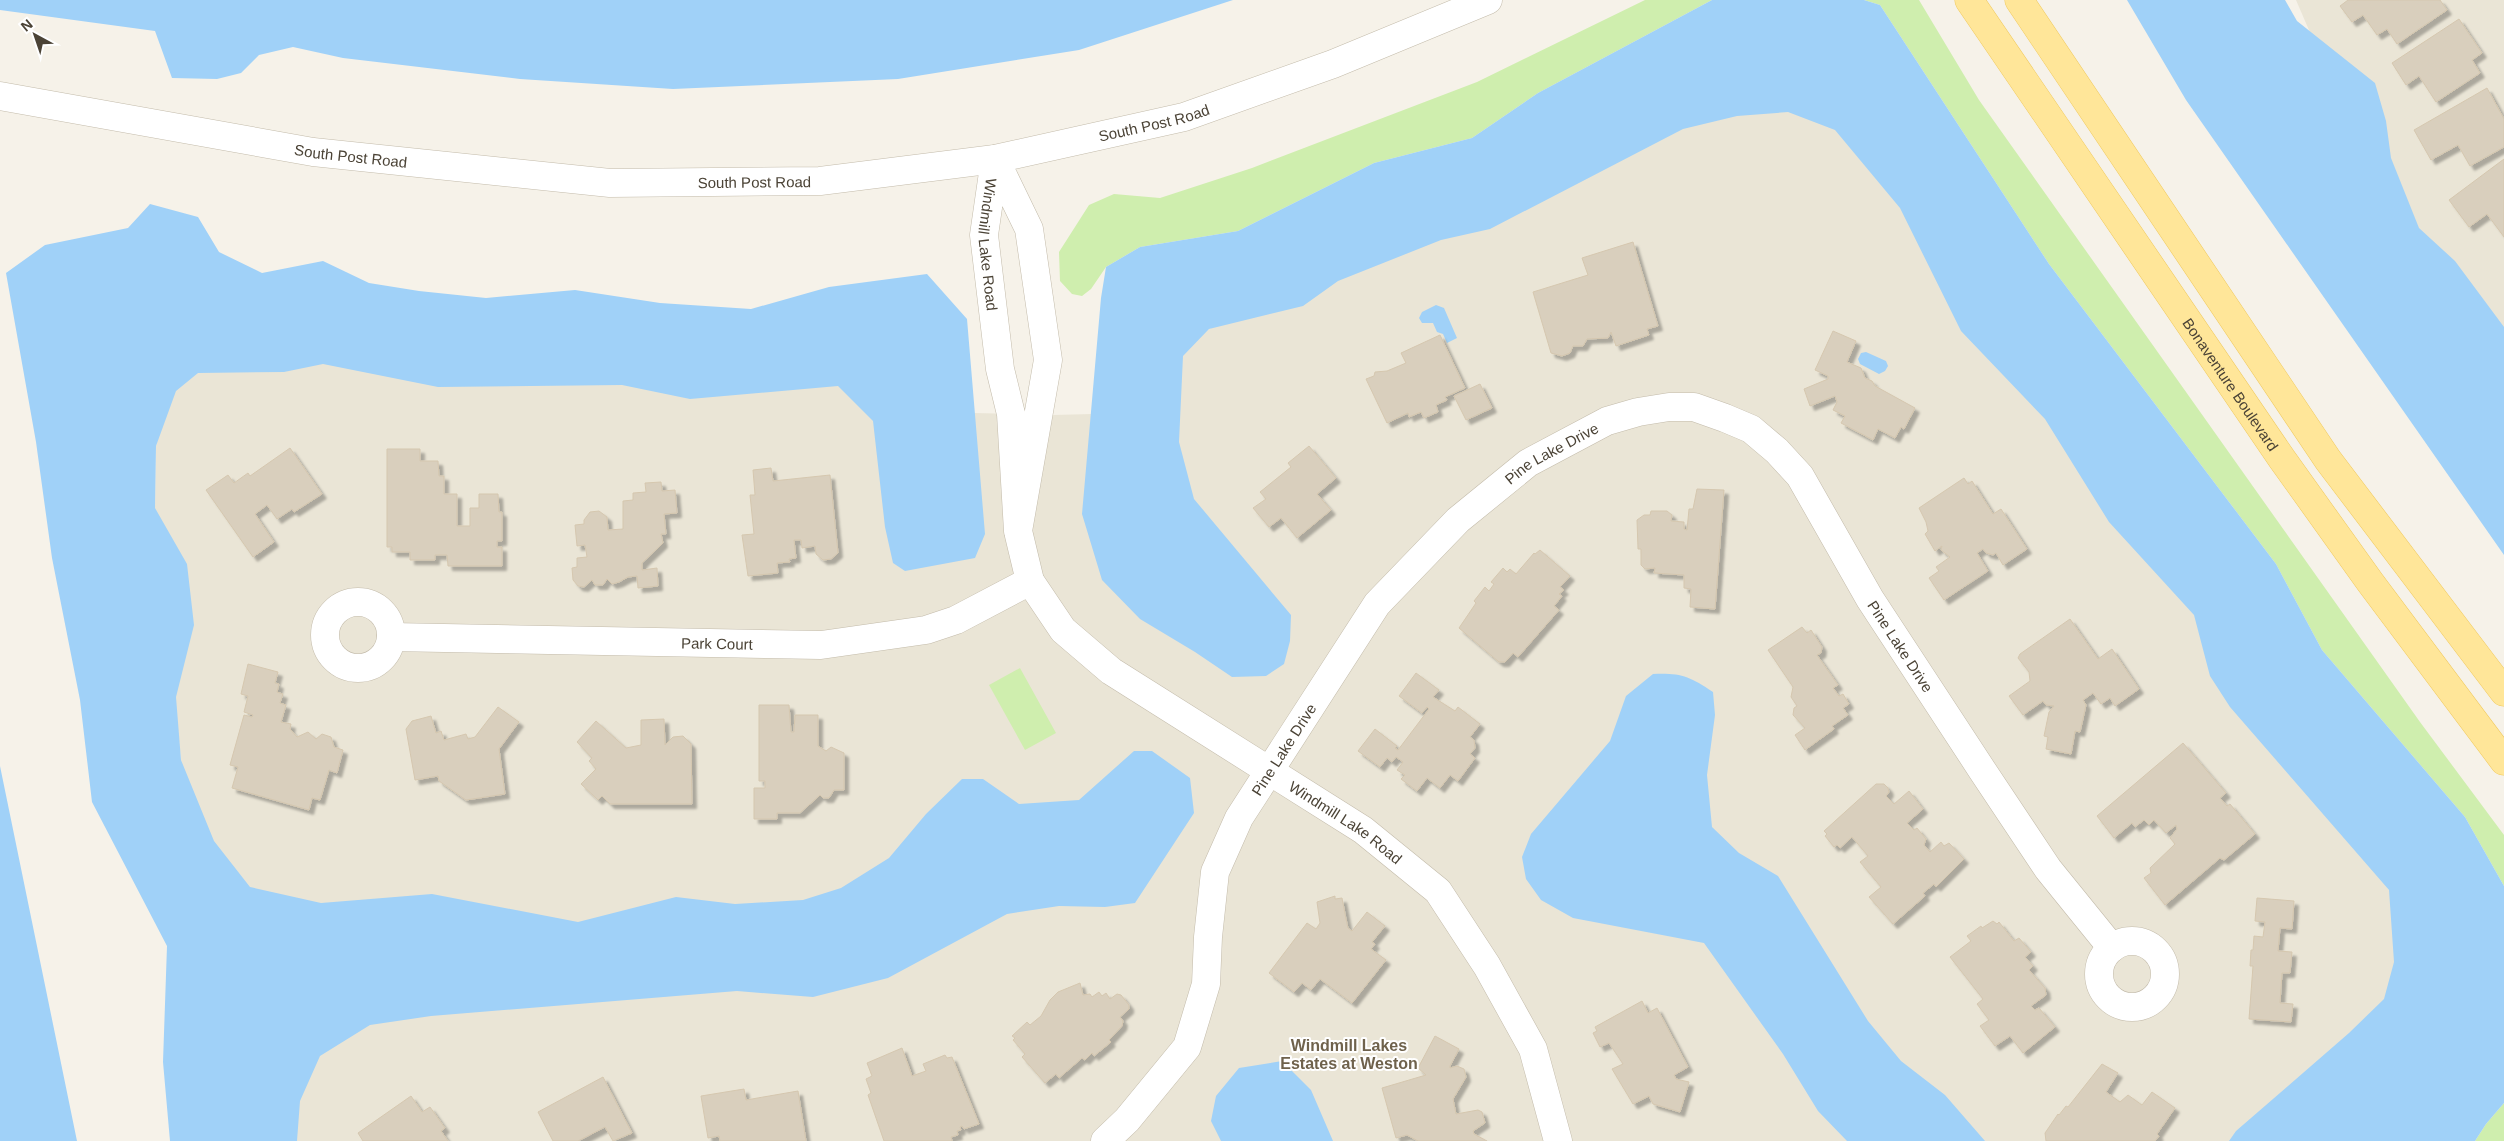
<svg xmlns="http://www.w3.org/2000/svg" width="2504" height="1141" viewBox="0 0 2504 1141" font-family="Helvetica,sans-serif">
<defs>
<filter id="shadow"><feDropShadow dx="4.5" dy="4.5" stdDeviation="1" flood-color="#0004"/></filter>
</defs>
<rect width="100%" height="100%" fill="#f6f2e9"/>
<path fill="#eae5d6" d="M 2296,0 L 2504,0 L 2504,379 L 2417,281 Z
M 1804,61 L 2389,890 L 2429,988 L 2306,1141 L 260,1141 L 181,760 L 155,508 L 156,446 L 178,360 L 844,372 L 974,413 L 1053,415 L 1092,414 L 1209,329 Z"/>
<path fill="#cfeeae" d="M 1645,0 L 1712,0 L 1538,93 L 1472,138 L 1374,163 L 1238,231 L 1140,247 L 1106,267 L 1091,289 L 1082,296 L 1072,294 L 1060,281 L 1059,252 L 1089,205 L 1114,194 L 1160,198 L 1252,168 L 1477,82 Z
M 1864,0 L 1919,0 L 1979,100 L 2420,722 L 2504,835 L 2504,886 L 2465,817 L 2322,650 L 2276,564 L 2049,264 L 1880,5 Z
M 1020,668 L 1056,733 L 1025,750 L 989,685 Z
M 2504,1103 L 2504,1141 L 2475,1141 L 2486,1124 Z"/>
<path fill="#a0d1f8" d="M 0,0 L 1233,0 L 1079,50 L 898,79 L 673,89 L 520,79 L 343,58 L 293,47 L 259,55 L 241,73 L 217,79 L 172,78 L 155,31 L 0,10 Z
M 1712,0 L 1864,0 L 1880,5 L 2049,264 L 2276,564 L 2322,650 L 2465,817 L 2504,886 L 2504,1103 L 2486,1124 L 2475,1141 L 2229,1141 L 2236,1131 L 2349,1033 L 2384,999 L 2394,962 L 2389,890 L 2230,707 L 2210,676 L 2194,615 L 2109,522 L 2045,419 L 1961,331 L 1900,208 L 1835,130 L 1788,112 L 1737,116 L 1683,129 L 1490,229 L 1441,240 L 1338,281 L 1303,306 L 1209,329 L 1183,356 L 1179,442 L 1194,499 L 1291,615 L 1290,641 L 1284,664 L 1266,676 L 1232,677 L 1195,652 L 1140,619 L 1102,580 L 1082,514 L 1101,298 L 1106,267 L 1140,247 L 1238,231 L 1374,163 L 1472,138 L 1538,93 Z
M 2127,0 L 2285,0 L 2297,21 L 2375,83 L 2386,121 L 2391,158 L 2419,228 L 2455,261 L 2504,327 L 2504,555 L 2186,100 Z
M 150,204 L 198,217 L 219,252 L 262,273 L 323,261 L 369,283 L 419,291 L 486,298 L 575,290 L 660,303 L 751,309 L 829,287 L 927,274 L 967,319 L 985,534 L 975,558 L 905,571 L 893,563 L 885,527 L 873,421 L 838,386 L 690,399 L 622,385 L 438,387 L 323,364 L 284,372 L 198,373 L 176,391 L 156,446 L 155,508 L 187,564 L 194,625 L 176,697 L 181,760 L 214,841 L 250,887 L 321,903 L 432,894 L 578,922 L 676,897 L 735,904 L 803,900 L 841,888 L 889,858 L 926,814 L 962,779 L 983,779 L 1019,804 L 1079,800 L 1134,751 L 1152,751 L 1190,778 L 1194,813 L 1135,903 L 1105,907 L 1059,906 L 1007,914 L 888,978 L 813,997 L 737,991 L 431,1016 L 370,1025 L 320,1056 L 300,1101 L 297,1141 L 170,1141 L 163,1062 L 167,946 L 92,802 L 80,700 L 52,558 L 36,442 L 6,273 L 45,245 L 128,228 Z
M 1436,305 L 1444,308 L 1457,338 L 1447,343 L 1443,334 L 1437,332 L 1433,323 L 1422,323 L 1419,318 L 1422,312 Z
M 1866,352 L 1886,361 L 1888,366 L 1885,371 L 1879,374 L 1860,364 L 1858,359 L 1861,353 Z
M 1653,674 C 1681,673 1689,676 1713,692 L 1715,715 L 1707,775 L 1712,827 L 1739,853 L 1778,876 L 1868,1021 L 1901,1061 L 1945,1095 L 1985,1141 L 1847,1141 L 1818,1111 L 1783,1054 L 1704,943 L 1573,918 L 1541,900 L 1526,879 L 1522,857 L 1531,834 L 1610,741 L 1626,696 Z
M 0,766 L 77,1141 L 0,1141 Z
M 1282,1061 L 1311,1090 L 1333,1141 L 1221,1141 L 1211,1121 L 1216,1096 L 1239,1068 Z"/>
<path fill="#d9cfbd" stroke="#d5c7af" filter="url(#shadow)" d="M 2348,0 L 2440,0 L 2447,10 L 2397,44 L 2387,29 L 2377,35 L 2363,15 L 2352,22 L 2340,6 Z
M 2459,19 L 2482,53 L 2472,60 L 2480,73 L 2436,102 L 2419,76 L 2406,85 L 2392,63 Z
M 2487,88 L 2504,119 L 2504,147 L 2470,166 L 2458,145 L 2431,160 L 2414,130 Z
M 2504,159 L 2504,237 L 2487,214 L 2469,227 L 2449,200 Z
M 1633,242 L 1658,326 L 1647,329 L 1649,335 L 1616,346 L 1611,332 L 1608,338 L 1587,339 L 1583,346 L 1573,346 L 1570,353 L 1562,356 L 1551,353 L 1533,292 L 1588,275 L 1582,258 Z
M 1833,331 L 1856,341 L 1847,362 L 1861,368 L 1865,378 L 1872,381 L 1875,386 L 1915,408 L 1904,429 L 1901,427 L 1895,438 L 1878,429 L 1873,440 L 1841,423 L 1845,416 L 1833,410 L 1837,402 L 1835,396 L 1810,406 L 1804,389 L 1828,379 L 1828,376 L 1815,370 Z
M 1440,335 L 1465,388 L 1445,397 L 1447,400 L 1436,405 L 1438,412 L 1424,418 L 1421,412 L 1409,417 L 1408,413 L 1387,423 L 1366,379 L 1374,376 L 1375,372 L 1387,371 L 1406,363 L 1401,353 Z
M 1480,384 L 1492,408 L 1466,420 L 1454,396 Z
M 1309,446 L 1336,478 L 1317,494 L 1331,510 L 1297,538 L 1281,518 L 1269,527 L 1253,508 L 1266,499 L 1260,492 L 1291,467 L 1288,463 Z
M 290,448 L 322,494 L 294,512 L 292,509 L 277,519 L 267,505 L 255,514 L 274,542 L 253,557 L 206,490 L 228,475 L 234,483 L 248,473 L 250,476 Z
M 387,449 L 420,449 L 420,461 L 438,461 L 439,476 L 444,476 L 444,494 L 457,494 L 457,526 L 470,526 L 470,508 L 479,508 L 479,494 L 498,494 L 499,512 L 502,512 L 502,541 L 497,541 L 497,547 L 502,547 L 502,566 L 448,566 L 447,555 L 435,555 L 435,560 L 410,560 L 410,552 L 392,552 L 392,547 L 387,547 Z
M 771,468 L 773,481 L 830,475 L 838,553 L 831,559 L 823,560 L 816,554 L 815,546 L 802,548 L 801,540 L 794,540 L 796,558 L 789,559 L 790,562 L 777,563 L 778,573 L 748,576 L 742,535 L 754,534 L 750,495 L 755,495 L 753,470 Z
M 1964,478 L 1968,484 L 1972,481 L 1993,514 L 2001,509 L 2027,549 L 2003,565 L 1996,553 L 1993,555 L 1986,553 L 1983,549 L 1977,553 L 1988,571 L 1944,600 L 1929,578 L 1939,571 L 1936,567 L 1950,557 L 1941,550 L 1942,546 L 1935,551 L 1925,534 L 1928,531 L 1926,522 L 1919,508 Z
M 661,482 L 662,491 L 675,490 L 677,513 L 664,514 L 666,534 L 661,534 L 663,543 L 642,563 L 642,570 L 657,568 L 658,586 L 638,588 L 637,576 L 628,577 L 619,582 L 612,584 L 607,579 L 603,585 L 595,585 L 592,580 L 584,587 L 578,586 L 573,580 L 572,568 L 577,567 L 577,558 L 587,557 L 585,545 L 577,546 L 575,525 L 584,524 L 584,520 L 590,512 L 599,511 L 607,517 L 608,530 L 623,529 L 623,501 L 633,500 L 633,493 L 646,492 L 645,483 Z
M 1697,489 L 1724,490 L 1715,609 L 1690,607 L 1691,589 L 1684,588 L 1684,575 L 1654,573 L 1655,568 L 1645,569 L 1641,565 L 1641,549 L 1638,549 L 1637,520 L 1644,515 L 1650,515 L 1651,511 L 1667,511 L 1672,515 L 1671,521 L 1684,522 L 1684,529 L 1687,530 L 1689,509 L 1693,509 Z
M 1540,550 L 1570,576 L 1560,587 L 1564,590 L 1559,594 L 1562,596 L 1554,606 L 1559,610 L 1518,657 L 1513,653 L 1505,662 L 1499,662 L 1459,628 L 1476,603 L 1474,601 L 1485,587 L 1489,591 L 1494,584 L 1491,582 L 1503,568 L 1507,572 L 1510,569 L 1516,574 L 1534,553 L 1535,554 Z
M 2070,619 L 2098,659 L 2112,649 L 2139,689 L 2115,706 L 2110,698 L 2101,704 L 2093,693 L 2083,700 L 2086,705 L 2080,732 L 2075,731 L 2071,754 L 2046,749 L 2048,737 L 2044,736 L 2049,712 L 2054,706 L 2046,705 L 2043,701 L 2023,715 L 2009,696 L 2030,681 L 2029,672 L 2018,658 L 2020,654 Z
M 1802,627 L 1807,633 L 1811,630 L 1822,647 L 1821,653 L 1817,655 L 1838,685 L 1833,688 L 1839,696 L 1843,694 L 1849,704 L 1843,708 L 1848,715 L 1832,726 L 1834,729 L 1805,750 L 1795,735 L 1805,728 L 1793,715 L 1794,708 L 1797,706 L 1791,697 L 1793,687 L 1768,650 Z
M 248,664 L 278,672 L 275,683 L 279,684 L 277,692 L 283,694 L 280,703 L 286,705 L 281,722 L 291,724 L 290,729 L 297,737 L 308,732 L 316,739 L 322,734 L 331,737 L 334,747 L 343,750 L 337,773 L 329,770 L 320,800 L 312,798 L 309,810 L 232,788 L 238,767 L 230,765 L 244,715 L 252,717 L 253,715 L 244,712 L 248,696 L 241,694 Z
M 1416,673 L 1439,690 L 1433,697 L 1455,711 L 1458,707 L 1480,724 L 1470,737 L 1474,740 L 1475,748 L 1470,754 L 1475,758 L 1458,781 L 1450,775 L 1440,788 L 1427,778 L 1417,791 L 1401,779 L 1405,775 L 1397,770 L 1403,762 L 1396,757 L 1392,762 L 1387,758 L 1380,767 L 1358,751 L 1375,729 L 1397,746 L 1395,748 L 1398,750 L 1429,709 L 1427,707 L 1422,713 L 1399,696 Z
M 759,705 L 789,705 L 791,732 L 794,732 L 795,715 L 818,715 L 818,746 L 826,751 L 831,747 L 844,753 L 844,790 L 834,790 L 829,798 L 823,798 L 820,795 L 800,813 L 777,813 L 777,819 L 754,819 L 754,788 L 765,788 L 765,781 L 759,781 Z
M 498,707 L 519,722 L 499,749 L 505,794 L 466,800 L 439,781 L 438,776 L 415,780 L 406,729 L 412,721 L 431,716 L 436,733 L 441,731 L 444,740 L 466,734 L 468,739 L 475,737 Z
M 664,719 L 665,745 L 673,737 L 683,736 L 691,744 L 692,804 L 610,804 L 602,796 L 598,800 L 581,784 L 596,769 L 589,761 L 592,758 L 577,742 L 596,721 L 626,748 L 641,745 L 641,720 Z
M 2183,743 L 2226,793 L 2220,798 L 2227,806 L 2230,804 L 2255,834 L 2224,860 L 2220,858 L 2165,905 L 2144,878 L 2151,873 L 2150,868 L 2175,844 L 2170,838 L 2177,829 L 2176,825 L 2166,833 L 2154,820 L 2149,825 L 2144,820 L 2135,827 L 2132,823 L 2114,838 L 2097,816 Z
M 1876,784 L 1884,784 L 1888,788 L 1889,792 L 1886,796 L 1894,804 L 1909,791 L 1923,809 L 1907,823 L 1914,830 L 1917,828 L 1926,839 L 1924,845 L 1930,852 L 1941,842 L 1944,846 L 1949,843 L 1964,859 L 1936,887 L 1934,884 L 1923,893 L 1925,896 L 1893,924 L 1869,897 L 1881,887 L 1860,862 L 1868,856 L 1852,837 L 1840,848 L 1837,845 L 1834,847 L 1825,836 L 1827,834 L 1824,831 Z
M 1335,896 L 1335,899 L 1342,898 L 1346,919 L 1348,928 L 1352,931 L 1367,912 L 1385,926 L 1372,942 L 1375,944 L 1371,949 L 1386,960 L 1352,1003 L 1320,979 L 1311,990 L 1302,983 L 1294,992 L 1269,973 L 1307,923 L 1316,929 L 1320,923 L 1317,902 Z
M 2257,898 L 2294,901 L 2292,929 L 2280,928 L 2278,951 L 2292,952 L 2290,973 L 2282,973 L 2280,1003 L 2293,1004 L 2291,1022 L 2249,1019 L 2253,966 L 2250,966 L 2251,950 L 2253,950 L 2254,936 L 2263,937 L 2265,922 L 2255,921 Z
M 1993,921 L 1997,924 L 1999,922 L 2014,941 L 2019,938 L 2031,952 L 2025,957 L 2033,966 L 2029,970 L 2045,988 L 2046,995 L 2031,1006 L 2035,1010 L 2039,1008 L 2055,1027 L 2023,1053 L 2010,1036 L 1995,1046 L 1980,1026 L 1989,1020 L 1977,1004 L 1983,999 L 1950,957 L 1971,941 L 1967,936 L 1981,926 L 1982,928 Z
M 1080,983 L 1083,995 L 1090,994 L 1092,997 L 1099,992 L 1102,996 L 1106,993 L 1110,999 L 1117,994 L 1121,995 L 1129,1005 L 1129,1009 L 1120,1017 L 1123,1021 L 1122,1026 L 1109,1040 L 1111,1042 L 1094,1056 L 1092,1053 L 1085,1060 L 1082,1058 L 1059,1078 L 1056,1074 L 1045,1083 L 1022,1057 L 1025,1054 L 1013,1040 L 1015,1038 L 1012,1036 L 1027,1022 L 1030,1025 L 1041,1016 L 1050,1000 L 1058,992 Z
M 1642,1001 L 1648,1013 L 1657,1008 L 1688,1067 L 1674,1075 L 1676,1079 L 1689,1082 L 1680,1112 L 1653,1104 L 1649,1096 L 1633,1104 L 1612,1069 L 1623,1064 L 1609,1043 L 1600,1047 L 1593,1033 L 1597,1031 L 1595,1027 Z
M 1435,1036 L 1459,1049 L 1450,1066 L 1450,1068 L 1457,1066 L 1464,1069 L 1466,1077 L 1453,1099 L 1456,1114 L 1478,1110 L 1482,1112 L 1485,1123 L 1473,1131 L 1474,1134 L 1487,1141 L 1418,1141 L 1407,1135 L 1396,1138 L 1382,1088 L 1426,1075 L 1418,1068 Z
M 902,1048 L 912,1076 L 926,1071 L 923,1064 L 945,1055 L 947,1058 L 952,1057 L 979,1124 L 964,1129 L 962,1126 L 960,1127 L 961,1130 L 957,1131 L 958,1135 L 951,1137 L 952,1141 L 884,1141 L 868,1095 L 871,1093 L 866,1079 L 872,1076 L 867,1063 Z
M 2102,1064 L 2118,1073 L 2106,1092 L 2120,1102 L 2128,1095 L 2142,1105 L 2152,1092 L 2175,1108 L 2157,1134 L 2159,1136 L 2155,1141 L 2046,1141 L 2045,1133 L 2058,1114 L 2059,1115 L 2066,1106 L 2068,1107 Z
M 603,1077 L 632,1133 L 613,1141 L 605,1127 L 578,1141 L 553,1141 L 538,1112 Z
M 744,1089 L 746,1100 L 798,1091 L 806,1141 L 720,1141 L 719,1136 L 708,1138 L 701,1096 Z
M 411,1096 L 422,1112 L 430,1107 L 445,1128 L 441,1131 L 448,1141 L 363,1141 L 358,1133 Z"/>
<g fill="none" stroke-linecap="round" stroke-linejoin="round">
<defs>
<g id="minor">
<path id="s1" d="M 0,96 L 313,152 L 610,183 L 820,181 L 995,159 L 1184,117 L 1333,64 L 1488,0"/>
<path id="s2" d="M 1018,531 L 1048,360 L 1029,229 L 995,159 L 984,235 L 1000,369 L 1011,414 L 1018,531 L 1030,581 L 1063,630 L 1111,671 L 1363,830 L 1438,891 L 1487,966 L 1533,1049 L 1558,1141"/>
<circle cx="358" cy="635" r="33"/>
<path id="s3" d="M 391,637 L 821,645 L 926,630 L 956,620 L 1030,581"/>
<circle cx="2132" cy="974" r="33"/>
<path id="s4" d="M 1105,1141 L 1127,1120 L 1187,1047 L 1206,984 L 1208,937 L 1215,872 L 1239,818 L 1377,604 L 1458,520 L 1528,463 L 1607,421 L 1638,412 L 1669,407 L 1694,407 L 1725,418 L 1751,429 L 1777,451 L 1800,476 L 1870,599 L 1982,770 L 2048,869 L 2112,948"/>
</g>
<g id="major">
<path id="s5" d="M 1969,0 L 2282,459 L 2370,582 L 2504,761"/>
<path d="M 2019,0 L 2328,460 L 2504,692"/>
</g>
</defs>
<use href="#minor" stroke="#c3bbaa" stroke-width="29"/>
<use href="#major" stroke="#f0c95d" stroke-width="29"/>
<use href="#minor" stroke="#fff" stroke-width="28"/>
<use href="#major" stroke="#ffe699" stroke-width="28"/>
</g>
<g text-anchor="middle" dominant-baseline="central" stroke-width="4" stroke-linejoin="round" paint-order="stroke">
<g font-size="15" fill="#4b4336" stroke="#fff">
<text stroke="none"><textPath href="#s1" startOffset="1166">South Post Road</textPath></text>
<text stroke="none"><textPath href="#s1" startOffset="356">South Post Road</textPath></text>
<text stroke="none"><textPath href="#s1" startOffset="761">South Post Road</textPath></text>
<text stroke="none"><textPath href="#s2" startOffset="470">Windmill Lake Road</textPath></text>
<text stroke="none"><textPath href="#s5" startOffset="465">Bonaventure Boulevard</textPath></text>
<text stroke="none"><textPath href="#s4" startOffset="849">Pine Lake Drive</textPath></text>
<text stroke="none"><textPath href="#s3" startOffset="326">Park Court</textPath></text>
<text stroke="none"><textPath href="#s4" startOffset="1329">Pine Lake Drive</textPath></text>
<text stroke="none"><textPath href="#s4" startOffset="444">Pine Lake Drive</textPath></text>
<text stroke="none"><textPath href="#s2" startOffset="1212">Windmill Lake Road</textPath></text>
</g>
<g font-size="16" font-weight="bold" fill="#6f624c" stroke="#fff">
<text x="1349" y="1045">Windmill Lakes<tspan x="1349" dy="18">Estates at Weston</tspan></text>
</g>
</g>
<g transform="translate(35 35) rotate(320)" stroke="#ffffff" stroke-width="4" paint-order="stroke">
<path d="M0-4L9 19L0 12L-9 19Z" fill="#4b4336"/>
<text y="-8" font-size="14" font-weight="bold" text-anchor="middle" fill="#4b4336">N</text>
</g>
</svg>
